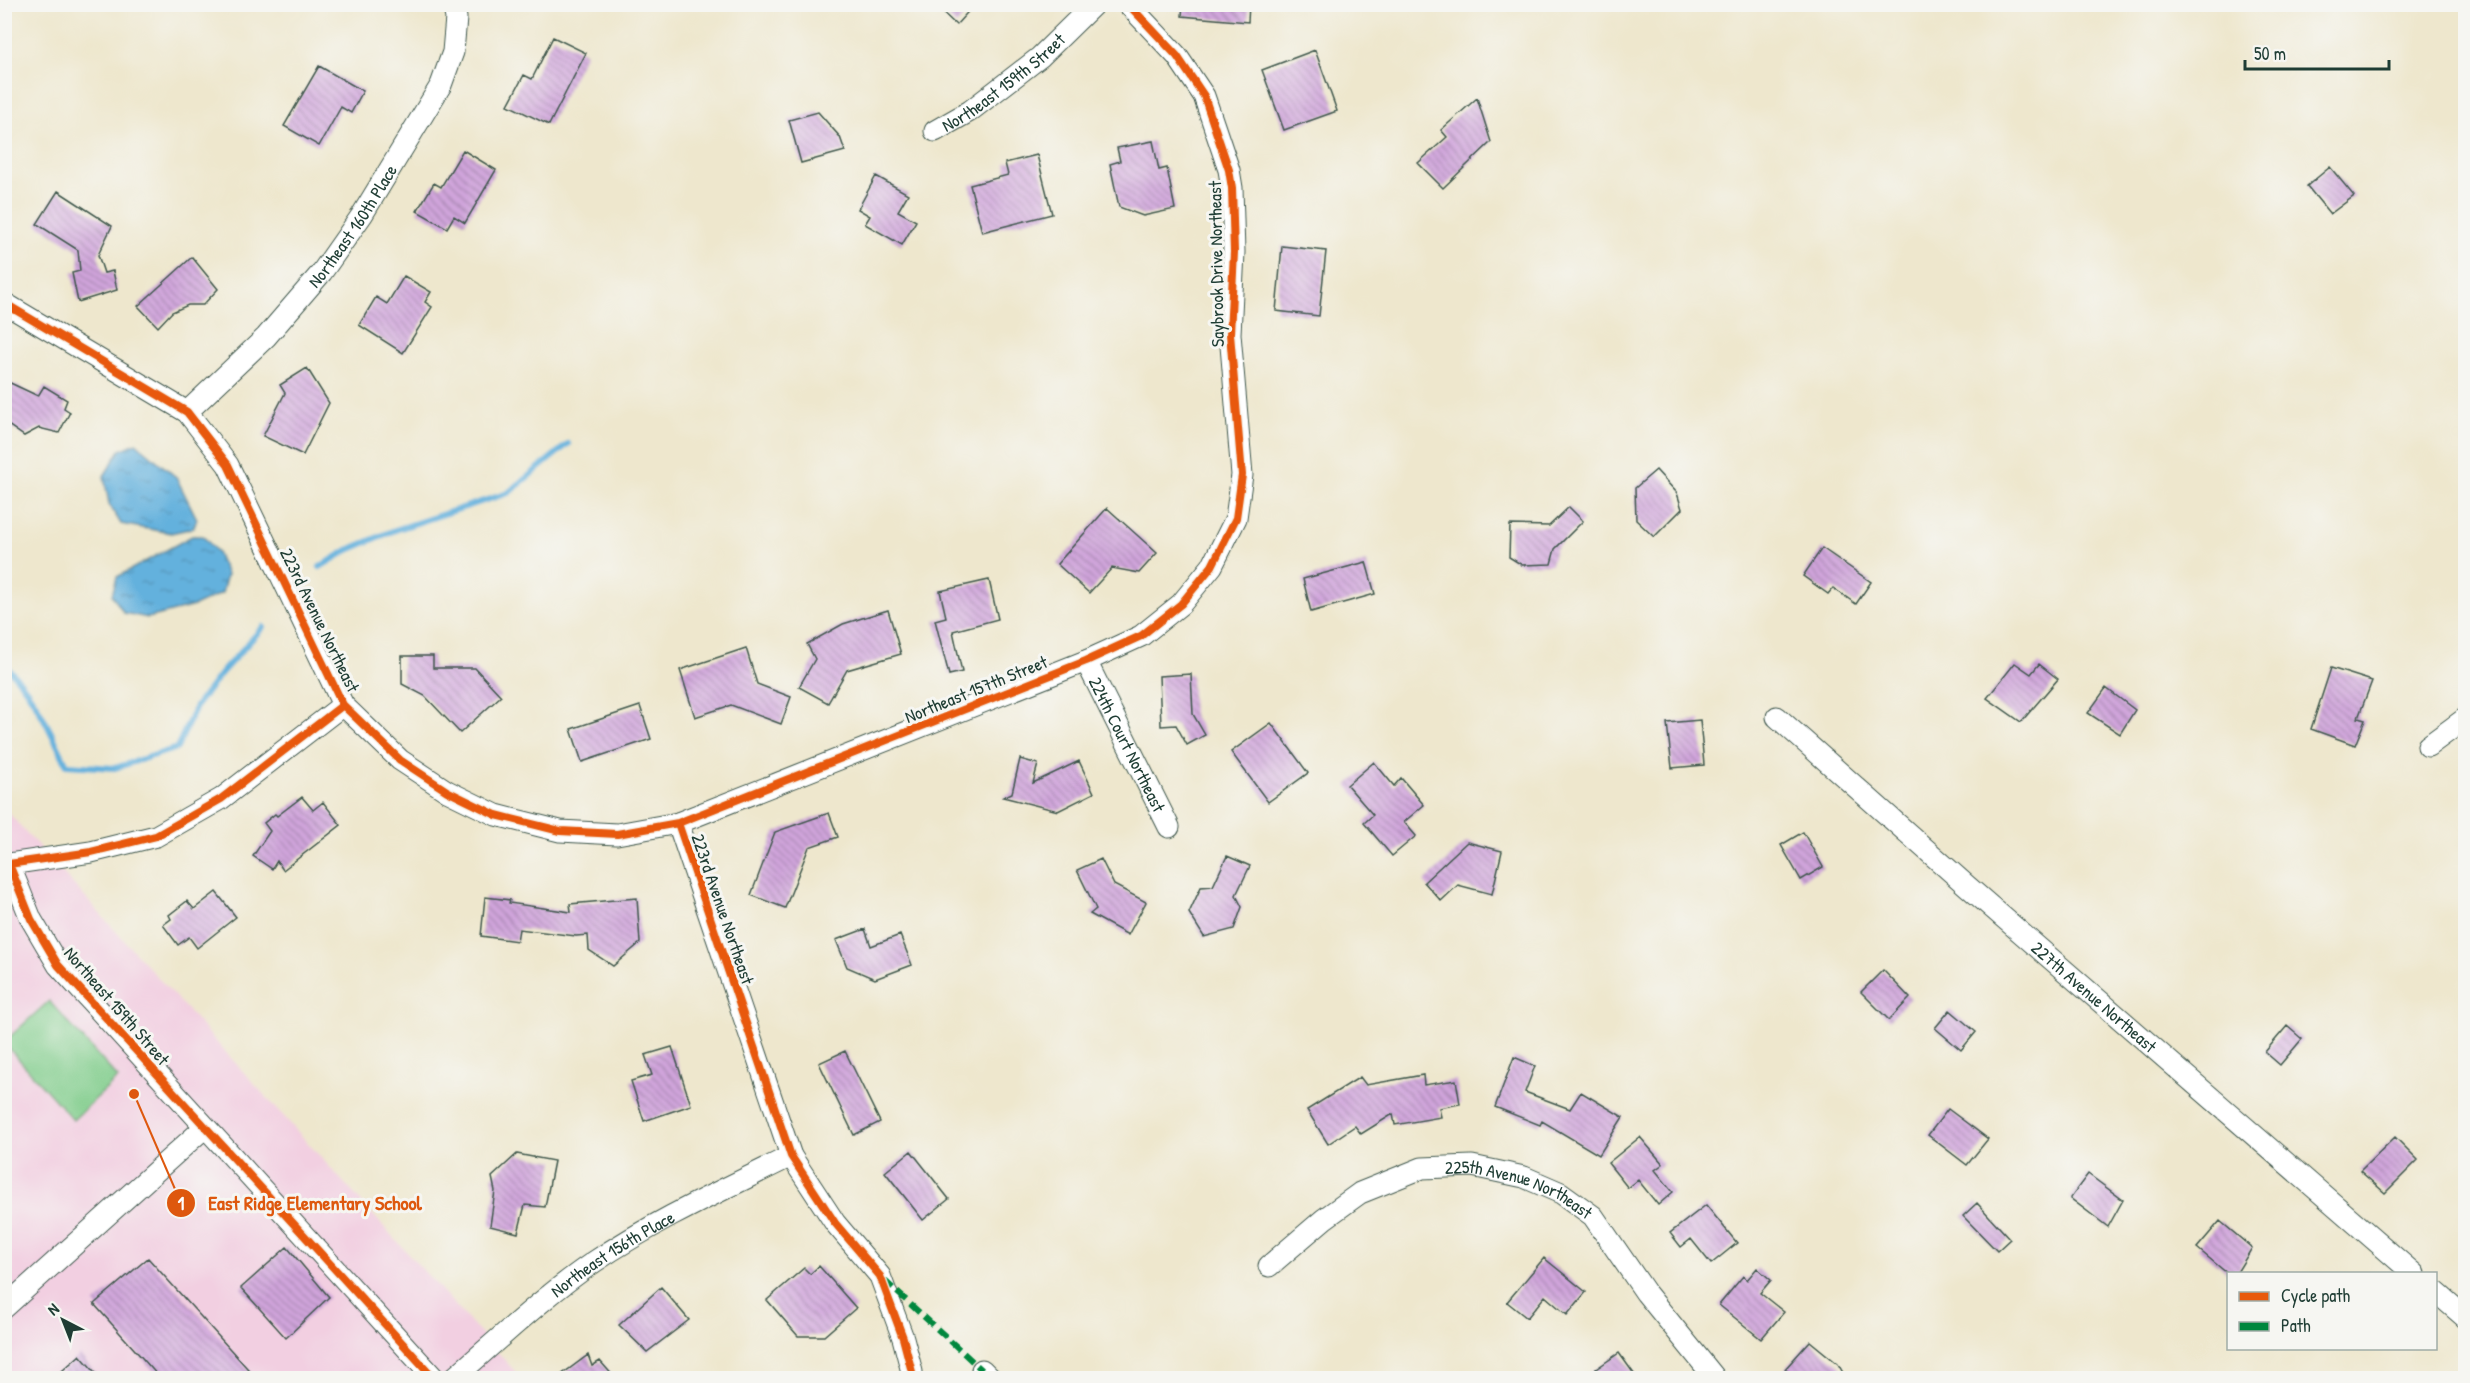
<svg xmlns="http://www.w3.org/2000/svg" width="2470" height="1383" viewBox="0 0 2470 1383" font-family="'Patrick Hand',sans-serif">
<defs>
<pattern id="water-ripples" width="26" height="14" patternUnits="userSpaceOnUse" patternTransform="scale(1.5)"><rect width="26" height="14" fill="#64b1dd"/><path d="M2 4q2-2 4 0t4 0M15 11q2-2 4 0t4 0" fill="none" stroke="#5291b4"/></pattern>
<pattern id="building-back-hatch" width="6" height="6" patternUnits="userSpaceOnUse" patternTransform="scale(1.5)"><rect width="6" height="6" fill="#d0a4db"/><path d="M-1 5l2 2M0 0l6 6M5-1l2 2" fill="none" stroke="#a887b2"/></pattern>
</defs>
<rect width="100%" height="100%" fill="#f6f6f2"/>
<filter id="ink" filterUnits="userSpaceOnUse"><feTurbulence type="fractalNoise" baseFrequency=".0167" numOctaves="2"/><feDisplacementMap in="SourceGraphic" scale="12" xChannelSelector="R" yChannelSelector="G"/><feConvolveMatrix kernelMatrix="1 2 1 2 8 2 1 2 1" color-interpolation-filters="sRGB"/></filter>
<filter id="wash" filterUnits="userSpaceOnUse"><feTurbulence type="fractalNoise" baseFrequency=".008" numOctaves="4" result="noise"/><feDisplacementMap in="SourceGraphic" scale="24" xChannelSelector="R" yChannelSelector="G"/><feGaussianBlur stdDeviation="1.35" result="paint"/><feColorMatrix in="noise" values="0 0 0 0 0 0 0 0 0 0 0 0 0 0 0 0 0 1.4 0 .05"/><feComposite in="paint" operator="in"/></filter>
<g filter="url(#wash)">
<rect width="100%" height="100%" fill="#eee7cd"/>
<path fill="#f2cfe1" d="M 5,809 L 521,1378 L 5,1378 Z"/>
<path fill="#7fcc8a" stroke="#4f845f" stroke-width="1.5" d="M 49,1001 L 118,1078 L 73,1120 L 5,1044 L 5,1041 Z"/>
<path fill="url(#water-ripples)" stroke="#427788" stroke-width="1.5" d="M 136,443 L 176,477 L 197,519 L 193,528 L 171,533 L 121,524 L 109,504 L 104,476 L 120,450 Z
M 192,536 L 203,536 L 216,551 L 227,574 L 222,593 L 194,606 L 148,618 L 124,613 L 112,595 L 117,577 Z"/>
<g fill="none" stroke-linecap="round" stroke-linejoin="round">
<path stroke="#64b1dd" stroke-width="6" d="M 320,567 L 348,550 L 395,530 L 508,493 L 568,444
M 4,665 C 32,688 51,733 67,765 L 115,768 L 177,748 L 196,706 L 222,672 L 263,627"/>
</g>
<g id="blocks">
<path fill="url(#building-back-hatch)" d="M 934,4 L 975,4 L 956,25 Z
M 1183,4 L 1249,4 L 1248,22 L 1182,16 Z
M 553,37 L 586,53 L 549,125 L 508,105 L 524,75 L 532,79 Z
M 1315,50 L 1337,111 L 1284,130 L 1262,70 Z
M 319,66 L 363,91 L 351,113 L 341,107 L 319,146 L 284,126 Z
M 1477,98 L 1491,142 L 1443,188 L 1418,163 L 1447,137 L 1441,130 Z
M 818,112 L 840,137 L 845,151 L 801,163 L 789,120 Z
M 1153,141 L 1159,170 L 1167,168 L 1175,209 L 1143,216 L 1119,207 L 1110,164 L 1120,161 L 1117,148 Z
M 463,150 L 496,170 L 465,223 L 454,216 L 447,228 L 417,211 L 434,183 L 441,187 Z
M 1037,155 L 1052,214 L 982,232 L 970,185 L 1008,175 L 1005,163 Z
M 2330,167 L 2354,196 L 2330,214 L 2307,186 Z
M 876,176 L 908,194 L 898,211 L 916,221 L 902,245 L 865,224 L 870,216 L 858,209 Z
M 58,191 L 112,226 L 98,255 L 104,273 L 113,271 L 117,290 L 78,302 L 72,273 L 80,271 L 78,250 L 37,224 Z
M 1282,246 L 1326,251 L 1319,316 L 1276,311 Z
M 192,257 L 218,289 L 203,305 L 188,305 L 172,312 L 158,327 L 138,306 Z
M 404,276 L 431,292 L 425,302 L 432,307 L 403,353 L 359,325 L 376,297 L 387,304 Z
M 307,368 L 329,403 L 303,455 L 263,436 L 285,393 L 280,385 Z
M 4,380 L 38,396 L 44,386 L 67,400 L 64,408 L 70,412 L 59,433 L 39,428 L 24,436 L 4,422 Z
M 1656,470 L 1677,493 L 1682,509 L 1654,537 L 1636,520 L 1635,488 Z
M 1569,507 L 1583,521 L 1555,549 L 1551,564 L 1522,565 L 1509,557 L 1510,525 L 1549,526 Z
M 1107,508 L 1157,553 L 1139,573 L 1112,568 L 1089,593 L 1057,564 Z
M 1822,548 L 1871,582 L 1856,604 L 1833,588 L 1828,594 L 1803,576 Z
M 1366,562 L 1375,594 L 1311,612 L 1303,579 Z
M 989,580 L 998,619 L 953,631 L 962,672 L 949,675 L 935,620 L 946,617 L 940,591 Z
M 888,610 L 901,654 L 847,670 L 828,703 L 799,687 L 815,659 L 807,644 L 843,624 Z
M 746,648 L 757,684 L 791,697 L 781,724 L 731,705 L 695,717 L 680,670 Z
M 402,656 L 433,656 L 433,668 L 475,668 L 501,696 L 460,733 L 425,696 L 402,684 Z
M 2015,663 L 2031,674 L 2039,664 L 2058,679 L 2021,722 L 1987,698 Z
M 2331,668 L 2372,681 L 2358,718 L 2365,720 L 2355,745 L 2311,729 Z
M 1191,674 L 1193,714 L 1205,735 L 1187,745 L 1176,725 L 1161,726 L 1159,676 Z
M 2106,688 L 2135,710 L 2120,734 L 2088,713 Z
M 640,706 L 651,739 L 582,762 L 571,729 Z
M 1700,720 L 1704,765 L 1672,768 L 1667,723 Z
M 1271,723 L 1308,773 L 1268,802 L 1231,752 Z
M 1020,759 L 1038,764 L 1033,783 L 1079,761 L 1094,793 L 1058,811 L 1003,797 L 1012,793 Z
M 1374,762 L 1394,786 L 1401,778 L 1424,805 L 1404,822 L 1416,836 L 1392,856 L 1364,823 L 1373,815 L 1347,785 Z
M 302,797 L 313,810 L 323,802 L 341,825 L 283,870 L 277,861 L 272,869 L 253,856 L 270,831 L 264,823 L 275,814 L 277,816 Z
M 829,813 L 838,837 L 809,847 L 785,908 L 751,895 L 775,832 Z
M 1803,832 L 1823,867 L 1801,880 L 1781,845 Z
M 1467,842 L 1502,851 L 1492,894 L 1458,885 L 1441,901 L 1424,882 Z
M 1227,856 L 1250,866 L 1236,895 L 1242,907 L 1234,929 L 1204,937 L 1189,913 L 1201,887 L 1213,886 Z
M 1101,859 L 1114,885 L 1146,902 L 1128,935 L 1090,914 L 1096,909 L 1077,870 Z
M 216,892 L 236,917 L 197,948 L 189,937 L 178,945 L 163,925 L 171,919 L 169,915 L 187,901 L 194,909 Z
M 485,897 L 510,900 L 509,903 L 571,912 L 570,904 L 637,898 L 640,943 L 613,966 L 589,950 L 588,935 L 576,936 L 519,929 L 517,941 L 481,936 Z
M 865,929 L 871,946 L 900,935 L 912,965 L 875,979 L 847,967 L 836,940 Z
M 1883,970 L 1910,998 L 1889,1020 L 1861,992 Z
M 1950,1010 L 1976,1032 L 1961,1050 L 1935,1028 Z
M 2287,1026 L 2302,1039 L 2280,1065 L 2265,1052 Z
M 672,1047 L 691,1105 L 644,1121 L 631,1081 L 652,1075 L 645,1055 Z
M 845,1051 L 880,1122 L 854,1135 L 819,1063 Z
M 1514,1057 L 1535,1066 L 1525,1092 L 1570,1109 L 1581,1092 L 1623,1117 L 1599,1155 L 1542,1121 L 1540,1125 L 1495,1107 Z
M 1423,1075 L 1424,1085 L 1456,1080 L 1460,1104 L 1439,1108 L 1441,1117 L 1395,1125 L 1393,1114 L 1361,1134 L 1355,1126 L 1328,1144 L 1307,1110 L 1360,1077 L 1366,1085 Z
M 1948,1109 L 1988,1139 L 1967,1165 L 1928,1135 Z
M 1640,1137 L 1663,1164 L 1655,1170 L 1673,1192 L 1658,1205 L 1638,1180 L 1628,1188 L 1608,1163 Z
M 2395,1137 L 2418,1160 L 2385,1193 L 2360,1171 Z
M 911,1151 L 949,1199 L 923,1220 L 885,1172 Z
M 517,1154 L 554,1161 L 545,1207 L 525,1205 L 518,1233 L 490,1226 L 495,1191 L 492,1177 Z
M 2088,1174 L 2123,1200 L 2108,1227 L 2070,1198 Z
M 1977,1203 L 2010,1239 L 1997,1251 L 1963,1216 Z
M 1706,1205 L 1737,1243 L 1711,1264 L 1691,1239 L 1681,1247 L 1670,1233 Z
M 2220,1221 L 2252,1248 L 2236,1274 L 2228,1274 L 2197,1248 Z
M 287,1247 L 329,1297 L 286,1338 L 241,1288 Z
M 148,1258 L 256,1378 L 160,1378 L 94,1304 Z
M 1544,1258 L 1586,1292 L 1567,1315 L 1545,1296 L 1527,1318 L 1507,1302 Z
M 819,1266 L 856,1308 L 824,1336 L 798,1336 L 767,1300 L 804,1268 L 810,1274 Z
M 1757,1268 L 1771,1280 L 1760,1293 L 1784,1312 L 1761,1339 L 1719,1305 L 1743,1276 L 1747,1280 Z
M 661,1287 L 689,1320 L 647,1352 L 619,1325 Z
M 1810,1341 L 1838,1364 L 1846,1378 L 1795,1378 L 1785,1369 Z
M 1619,1353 L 1637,1378 L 1583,1378 Z
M 80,1355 L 100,1378 L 54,1378 Z
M 588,1355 L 592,1366 L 600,1361 L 615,1378 L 557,1378 Z"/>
</g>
</g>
<g filter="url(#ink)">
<use href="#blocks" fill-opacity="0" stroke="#3e564b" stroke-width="1.5"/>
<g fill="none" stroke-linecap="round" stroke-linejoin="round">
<defs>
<g id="minor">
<path id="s1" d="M 935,131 L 970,111 L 1040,57 L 1094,4"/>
<path d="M 4,303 L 187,412 L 228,465 L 343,705 L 400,760 L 447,791 L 496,815 L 560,831 L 617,834 L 678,823 L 791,1156 L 835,1223 L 880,1276 L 903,1338 L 912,1372 L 909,1378"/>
<path id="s2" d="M 187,412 L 266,337 L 322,272 L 362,215 L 441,85 L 453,52 L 456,18 L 453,4"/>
<path id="s3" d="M 1086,661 L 1169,827"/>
<path d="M 343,705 L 221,799 L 156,836 L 91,852 L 9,864 L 31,919 L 58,965 L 434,1378"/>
<path id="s4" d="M 1777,717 L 1966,885 L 2414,1274"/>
<path d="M 2428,746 L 2466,718"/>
<path d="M 678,823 L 1086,661 L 1141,636 L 1181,604 L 1212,566 L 1236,518 L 1242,475 L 1230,334 L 1234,252 L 1232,188 L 1229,170 L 1204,96 L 1177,56 L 1128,4"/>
<path id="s5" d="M 1269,1266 L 1324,1219 L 1360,1193 L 1422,1168 L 1472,1166 L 1524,1177 L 1561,1193 L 1593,1216 L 1646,1293 L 1715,1378"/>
<path d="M 2436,1292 L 2466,1318"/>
<path d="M 4,1308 L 204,1128"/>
<path d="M 982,1370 L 990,1378"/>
<path id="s6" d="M 454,1378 C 499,1339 544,1296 594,1262 C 656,1220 725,1189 791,1156"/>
</g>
</defs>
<use href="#minor" stroke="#3e564b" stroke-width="23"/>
<use href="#minor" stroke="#fff" stroke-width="21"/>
<path stroke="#00873e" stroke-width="6" stroke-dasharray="12 6" stroke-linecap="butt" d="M 884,1280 L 982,1370"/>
<defs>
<path id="cycleway" d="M 4,303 L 187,412 L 228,465 L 343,705 L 400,760 L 447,791 L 496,815 L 560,831 L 617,834 L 678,823 L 791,1156 L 835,1223 L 880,1276 L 903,1338 L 912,1372 L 909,1378
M 343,705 L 221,799 L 156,836 L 91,852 L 9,864 L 31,919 L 58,965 L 434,1378
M 678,823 L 1086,661 L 1141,636 L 1181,604 L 1212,566 L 1236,518 L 1242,475 L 1230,334 L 1234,252 L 1232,188 L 1229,170 L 1204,96 L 1177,56 L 1128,4"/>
</defs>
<use href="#cycleway" stroke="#f6f6f2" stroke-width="11"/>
<use href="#cycleway" stroke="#e8590c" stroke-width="8"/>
</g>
</g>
<g text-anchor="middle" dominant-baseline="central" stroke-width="6" stroke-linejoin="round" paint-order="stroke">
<g font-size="18" fill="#1f3d34" stroke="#f6f6f2">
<text stroke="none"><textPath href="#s1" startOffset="84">Northeast 159th Street</textPath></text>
<text stroke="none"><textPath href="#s2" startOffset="250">Northeast 160th Place</textPath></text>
<text transform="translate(1216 264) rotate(-91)">Saybrook Drive Northeast</text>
<text transform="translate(320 620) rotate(64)">223rd Avenue Northeast</text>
<text transform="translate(976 689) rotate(-22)">Northeast 157th Street</text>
<text stroke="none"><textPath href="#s3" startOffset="93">224th Court Northeast</textPath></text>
<text transform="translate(723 909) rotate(71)">223rd Avenue Northeast</text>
<text stroke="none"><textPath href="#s4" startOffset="423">227th Avenue Northeast</textPath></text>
<text transform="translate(117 1006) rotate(49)">Northeast 159th Street</text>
<text stroke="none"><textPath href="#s5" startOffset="285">225th Avenue Northeast</textPath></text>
<text stroke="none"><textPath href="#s6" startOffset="202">Northeast 156th Place</textPath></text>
</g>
</g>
<path fill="none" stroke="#de580e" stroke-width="2" d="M134 1094L181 1203"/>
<g fill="#de580e" stroke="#f6f6f2" stroke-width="2">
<circle cx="134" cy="1094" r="6"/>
<circle cx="181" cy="1203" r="15"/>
</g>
<g font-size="18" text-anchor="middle" font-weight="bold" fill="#fff">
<text x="181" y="1210">1</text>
</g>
<g font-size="20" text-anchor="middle" font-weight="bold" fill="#de580e" stroke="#f6f6f2" stroke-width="6" stroke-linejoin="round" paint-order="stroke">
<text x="315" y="1210">East Ridge Elementary School</text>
</g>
<rect width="2470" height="1383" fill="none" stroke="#f6f6f2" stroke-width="24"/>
<rect x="2227" y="1272" width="210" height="78" fill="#f6f6f2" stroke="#a0aca6" stroke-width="1.5"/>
<rect x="2239" y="1292" width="30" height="9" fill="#e8590c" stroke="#a0aca6" stroke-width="1.5"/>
<text x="2281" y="1302" font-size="18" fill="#1f3d34">Cycle path</text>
<rect x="2239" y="1322" width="30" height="9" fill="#00873e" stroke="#a0aca6" stroke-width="1.5"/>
<text x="2281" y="1332" font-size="18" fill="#1f3d34">Path</text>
<g transform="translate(63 1320) rotate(318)" stroke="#f6f6f2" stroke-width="4.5" paint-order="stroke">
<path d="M0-4.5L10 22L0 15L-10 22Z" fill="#1f3d34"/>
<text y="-9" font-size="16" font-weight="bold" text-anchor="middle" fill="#1f3d34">N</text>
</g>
<path d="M2245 60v9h144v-9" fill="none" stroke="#1f3d34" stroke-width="3"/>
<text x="2254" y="60" font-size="18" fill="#1f3d34" stroke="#f6f6f2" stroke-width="4.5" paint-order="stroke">50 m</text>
</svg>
